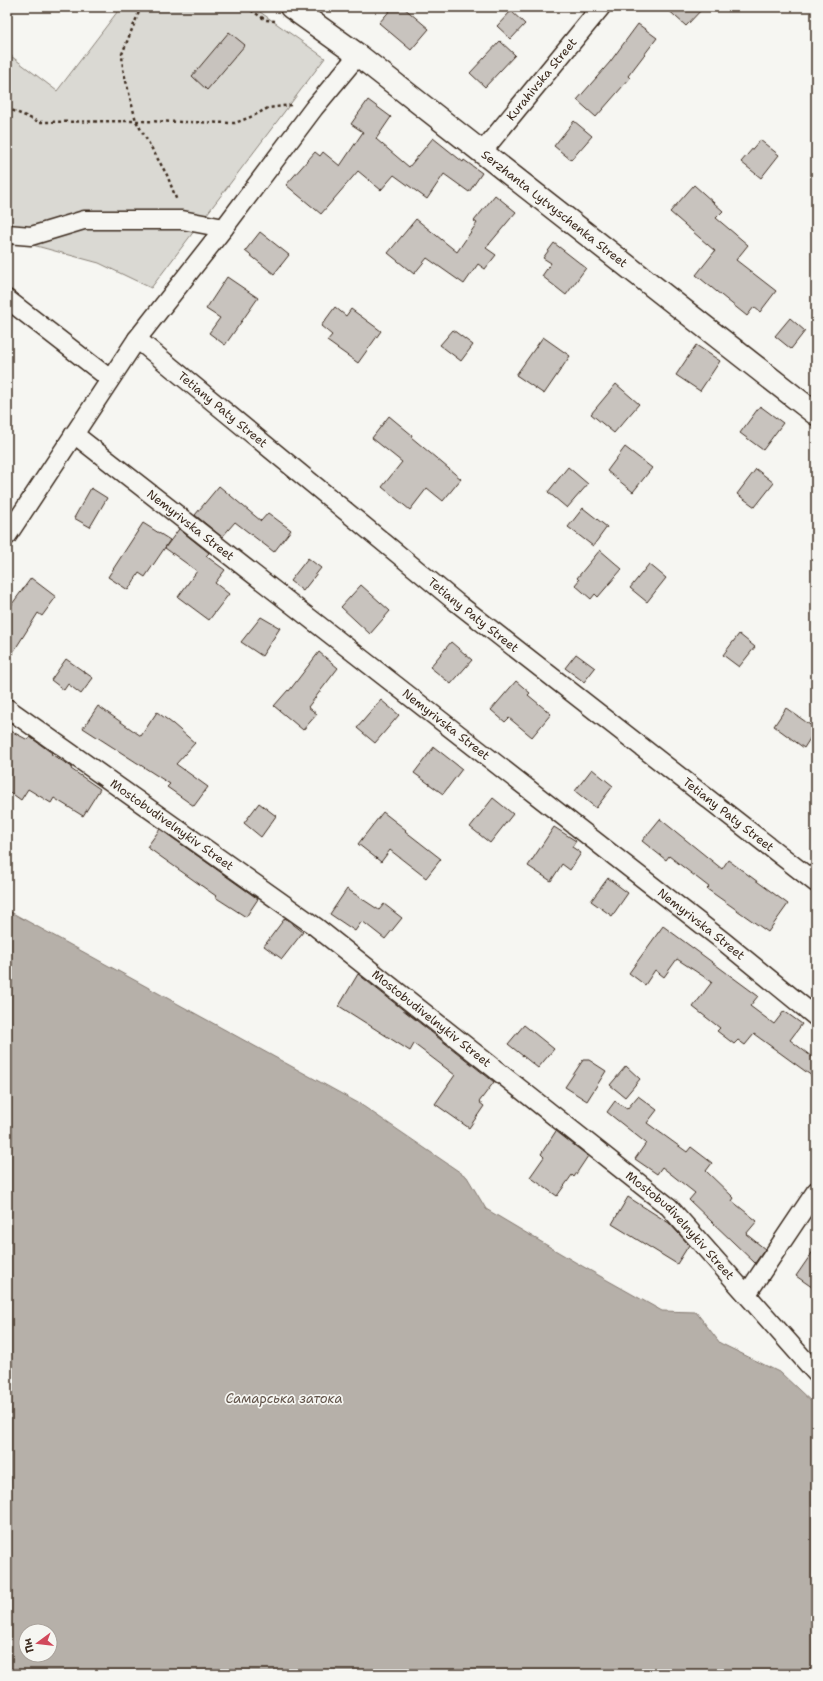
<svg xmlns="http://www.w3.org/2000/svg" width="823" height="1681" viewBox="0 0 823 1681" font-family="'Shantell Sans',sans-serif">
<rect width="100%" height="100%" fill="#f6f6f2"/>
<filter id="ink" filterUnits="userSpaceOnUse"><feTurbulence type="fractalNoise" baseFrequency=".025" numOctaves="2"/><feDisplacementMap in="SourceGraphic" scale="8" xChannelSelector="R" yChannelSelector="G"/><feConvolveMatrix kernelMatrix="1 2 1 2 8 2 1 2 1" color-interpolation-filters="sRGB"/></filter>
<g filter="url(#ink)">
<path fill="#dad9d3" stroke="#8a8278" d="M 121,7 L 253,7 L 325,58 L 151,288 L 99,263 L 7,238 L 7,53 L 57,91 Z"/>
<path fill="#b6b0a9" stroke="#857a71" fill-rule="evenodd" d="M 7,910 L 360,1104 L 467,1177 L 486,1209 L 575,1262 L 662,1311 L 696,1312 L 720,1343 L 781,1373 L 816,1406 L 816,1674 L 7,1674 ZM 26,1631 L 50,1631 L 50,1655 L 26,1655 Z"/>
<path fill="#c8c3be" stroke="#3b2a1e" d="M 393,7 L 403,7 L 429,29 L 411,50 L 379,23 Z
M 665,7 L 704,7 L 686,26 Z
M 511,11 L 525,24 L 511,39 L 497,26 Z
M 638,24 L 657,38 L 628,76 L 630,78 L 596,117 L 577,100 L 610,62 Z
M 229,32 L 245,45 L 207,90 L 192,76 Z
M 500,41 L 515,55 L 485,87 L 470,73 Z
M 368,100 L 391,117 L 376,139 L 409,167 L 433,138 L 463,162 L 464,160 L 482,173 L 469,192 L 444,174 L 427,199 L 394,175 L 381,190 L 358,171 L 321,214 L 286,185 L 315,152 L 320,156 L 323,152 L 340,166 L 363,132 L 351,124 Z
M 574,121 L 592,136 L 571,160 L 554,146 Z
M 760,140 L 779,155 L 761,178 L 741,162 Z
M 694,185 L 723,211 L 716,218 L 748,245 L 736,260 L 776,291 L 760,312 L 754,307 L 747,316 L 696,275 L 715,251 L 670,212 Z
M 495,195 L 516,212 L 486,248 L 496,255 L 485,269 L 478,264 L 464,284 L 427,258 L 414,274 L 388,253 L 416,219 L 457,252 L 477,223 L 474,221 Z
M 260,232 L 289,255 L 274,274 L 245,251 Z
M 554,243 L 586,268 L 566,295 L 542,276 L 551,263 L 543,258 Z
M 227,277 L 258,298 L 225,345 L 209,333 L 220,318 L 206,309 Z
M 335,307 L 346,316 L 351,309 L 381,331 L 358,363 L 327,341 L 332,335 L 321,326 Z
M 790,318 L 805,331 L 791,349 L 775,336 Z
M 453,330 L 473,345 L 461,361 L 440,345 Z
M 543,337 L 570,356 L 544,394 L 516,375 Z
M 696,345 L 720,361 L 700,391 L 676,375 Z
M 616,384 L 639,404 L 614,433 L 591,414 Z
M 760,406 L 783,423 L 763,450 L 740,433 Z
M 389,416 L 412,435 L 411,437 L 461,479 L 443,501 L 427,488 L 410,510 L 382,487 L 402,462 L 372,438 Z
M 625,447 L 652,468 L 633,492 L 607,471 Z
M 568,467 L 588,484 L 567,508 L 548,492 Z
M 756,469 L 774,483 L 755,507 L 737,494 Z
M 219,486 L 261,521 L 268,513 L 291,530 L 274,552 L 235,522 L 222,537 L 195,515 Z
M 91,488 L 107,498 L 90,527 L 74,518 Z
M 583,508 L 607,527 L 593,546 L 568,527 Z
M 143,523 L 170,540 L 145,577 L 139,573 L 128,590 L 108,577 Z
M 179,529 L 209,553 L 206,556 L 225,570 L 215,583 L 229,594 L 209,620 L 178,597 L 197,571 L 165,548 Z
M 600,550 L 622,569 L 598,597 L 595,594 L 591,599 L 575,585 L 579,580 L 577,578 Z
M 308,558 L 321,568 L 303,591 L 290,581 Z
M 649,564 L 666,578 L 647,602 L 630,588 Z
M 31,578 L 56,597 L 42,616 L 38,613 L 7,662 L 7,611 Z
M 361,585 L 390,611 L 370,634 L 341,607 Z
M 261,617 L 280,628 L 262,656 L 241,642 Z
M 739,634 L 755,647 L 739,667 L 723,655 Z
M 451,642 L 472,660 L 451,684 L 430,667 Z
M 319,652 L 338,668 L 308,707 L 317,714 L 303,730 L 274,706 L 288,690 L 289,691 Z
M 576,654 L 595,668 L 584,682 L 565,668 Z
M 66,659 L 93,678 L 81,694 L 68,684 L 64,690 L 51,680 Z
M 516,681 L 530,693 L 528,695 L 551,714 L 532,737 L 509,718 L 505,722 L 491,710 Z
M 381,700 L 399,715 L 375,743 L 357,728 Z
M 98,706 L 141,736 L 157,712 L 173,724 L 195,743 L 176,764 L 208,787 L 194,806 L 167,787 L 170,784 L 83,728 Z
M 786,708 L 816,729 L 804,748 L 774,726 Z
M 7,729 L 28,740 L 30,737 L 52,753 L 51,754 L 72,767 L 71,769 L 100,789 L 83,816 L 54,798 L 51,803 L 28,789 L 21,800 L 7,790 Z
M 434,747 L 462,769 L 443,794 L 414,773 Z
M 592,769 L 613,786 L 596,808 L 575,791 Z
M 493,798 L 513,814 L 490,843 L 470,827 Z
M 259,803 L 276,816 L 261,837 L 244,823 Z
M 383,812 L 406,830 L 405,831 L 441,859 L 426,878 L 390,850 L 381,862 L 358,844 Z
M 660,819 L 722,869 L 728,860 L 788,904 L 768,932 L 707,889 L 709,887 L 669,856 L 666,860 L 642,841 Z
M 554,827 L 576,841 L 572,847 L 581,853 L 570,870 L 562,864 L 551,881 L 528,866 Z
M 160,829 L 258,899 L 246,917 L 215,897 L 216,896 L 147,847 Z
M 608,878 L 628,893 L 612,916 L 591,901 Z
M 347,889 L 379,910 L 384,904 L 402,918 L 385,939 L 362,921 L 355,931 L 330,914 Z
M 285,918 L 303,932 L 282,959 L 264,946 Z
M 663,926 L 758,996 L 750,1006 L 774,1024 L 784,1011 L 802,1024 L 790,1040 L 816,1060 L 816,1079 L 754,1034 L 745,1045 L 738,1040 L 734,1044 L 717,1031 L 720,1028 L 693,1007 L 712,982 L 677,959 L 664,977 L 655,970 L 645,985 L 629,973 Z
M 358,974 L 494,1082 L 479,1102 L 484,1106 L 469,1128 L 435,1104 L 455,1075 L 414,1044 L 410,1051 L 339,1006 Z
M 524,1025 L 554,1049 L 538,1068 L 508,1044 Z
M 583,1060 L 589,1060 L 606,1071 L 587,1101 L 565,1087 Z
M 626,1066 L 640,1079 L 625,1097 L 610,1085 Z
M 638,1096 L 657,1110 L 647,1123 L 687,1152 L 691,1147 L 712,1163 L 706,1171 L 734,1198 L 732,1201 L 757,1221 L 746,1234 L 765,1249 L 755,1263 L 689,1200 L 695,1193 L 662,1167 L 657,1174 L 635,1159 L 646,1143 L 607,1112 L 615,1101 L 627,1109 Z
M 556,1131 L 588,1156 L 574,1177 L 572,1175 L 557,1196 L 530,1177 L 544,1157 L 541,1154 Z
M 628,1197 L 669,1223 L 689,1245 L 677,1264 L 612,1224 Z
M 816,1247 L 816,1290 L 796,1276 Z"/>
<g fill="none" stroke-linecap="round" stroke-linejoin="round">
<defs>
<g id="street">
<path id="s1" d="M 482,152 L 601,7"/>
<path d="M 7,234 L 31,236 L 84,220 L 182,220 L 224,228"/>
<path d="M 7,299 L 110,379"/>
<path id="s2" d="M 137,339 L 456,602 L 816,883"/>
<path id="s3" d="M 74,434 L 723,941 L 816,1017"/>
<path d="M 7,536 L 137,339 L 224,228 L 314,108 L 358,55"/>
<path id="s4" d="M 7,708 L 316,927 L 669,1207 L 816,1373"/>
<path d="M 747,1294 L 816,1191"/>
</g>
<g id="secondary">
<path id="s5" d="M 291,7 L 358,55 L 816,414"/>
</g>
</defs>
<use href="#street" stroke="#3b2a1e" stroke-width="21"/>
<use href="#secondary" stroke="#3b2a1e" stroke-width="25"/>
<path stroke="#3b2a1e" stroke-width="2.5" stroke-dasharray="3 3" stroke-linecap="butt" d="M 141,7 L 122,54 L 123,69 L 136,121 L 167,175 L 177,201
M 246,7 L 266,20 L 275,21
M 7,108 L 39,122 L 136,121 L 235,123 L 253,116 L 268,108 L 291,105"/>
<use href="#street" stroke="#f6f6f2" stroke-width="18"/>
<use href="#secondary" stroke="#f6f6f2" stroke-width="22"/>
</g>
</g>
<g text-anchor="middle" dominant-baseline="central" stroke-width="3.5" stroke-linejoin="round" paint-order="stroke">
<g font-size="12" fill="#3b2a1e" stroke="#f6f6f2">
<text stroke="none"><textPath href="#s1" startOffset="94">Kurahivska Street</textPath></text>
<text stroke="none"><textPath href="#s5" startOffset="332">Serzhanta Lytvyschenka Street</textPath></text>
<text stroke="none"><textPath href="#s2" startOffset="111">Tetiany Paty Street</textPath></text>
<text stroke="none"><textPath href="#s3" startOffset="148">Nemyrivska Street</textPath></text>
<text stroke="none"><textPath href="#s2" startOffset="435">Tetiany Paty Street</textPath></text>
<text stroke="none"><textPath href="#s3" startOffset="472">Nemyrivska Street</textPath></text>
<text stroke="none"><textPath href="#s2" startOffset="759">Tetiany Paty Street</textPath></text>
<text stroke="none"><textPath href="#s4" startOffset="202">Mostobudivelnykiv Street</textPath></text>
<text stroke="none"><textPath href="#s3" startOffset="796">Nemyrivska Street</textPath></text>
<text stroke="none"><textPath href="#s4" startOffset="526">Mostobudivelnykiv Street</textPath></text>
<text stroke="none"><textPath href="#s4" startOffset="850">Mostobudivelnykiv Street</textPath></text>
</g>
<g font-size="13" font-style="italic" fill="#605248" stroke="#f6f6f2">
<text x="284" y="1398">Самарська затока</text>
</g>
</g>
<rect width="823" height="1681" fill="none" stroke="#f6f6f2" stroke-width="24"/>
<rect x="12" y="12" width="799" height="1657" fill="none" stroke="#3b2a1e" stroke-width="1.5" filter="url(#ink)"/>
<g transform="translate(38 1643) rotate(255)"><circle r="19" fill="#f6f6f2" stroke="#aba49d"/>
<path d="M0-3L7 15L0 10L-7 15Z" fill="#d1495b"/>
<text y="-6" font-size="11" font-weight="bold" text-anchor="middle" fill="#3b2a1e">Пн</text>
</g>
</svg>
